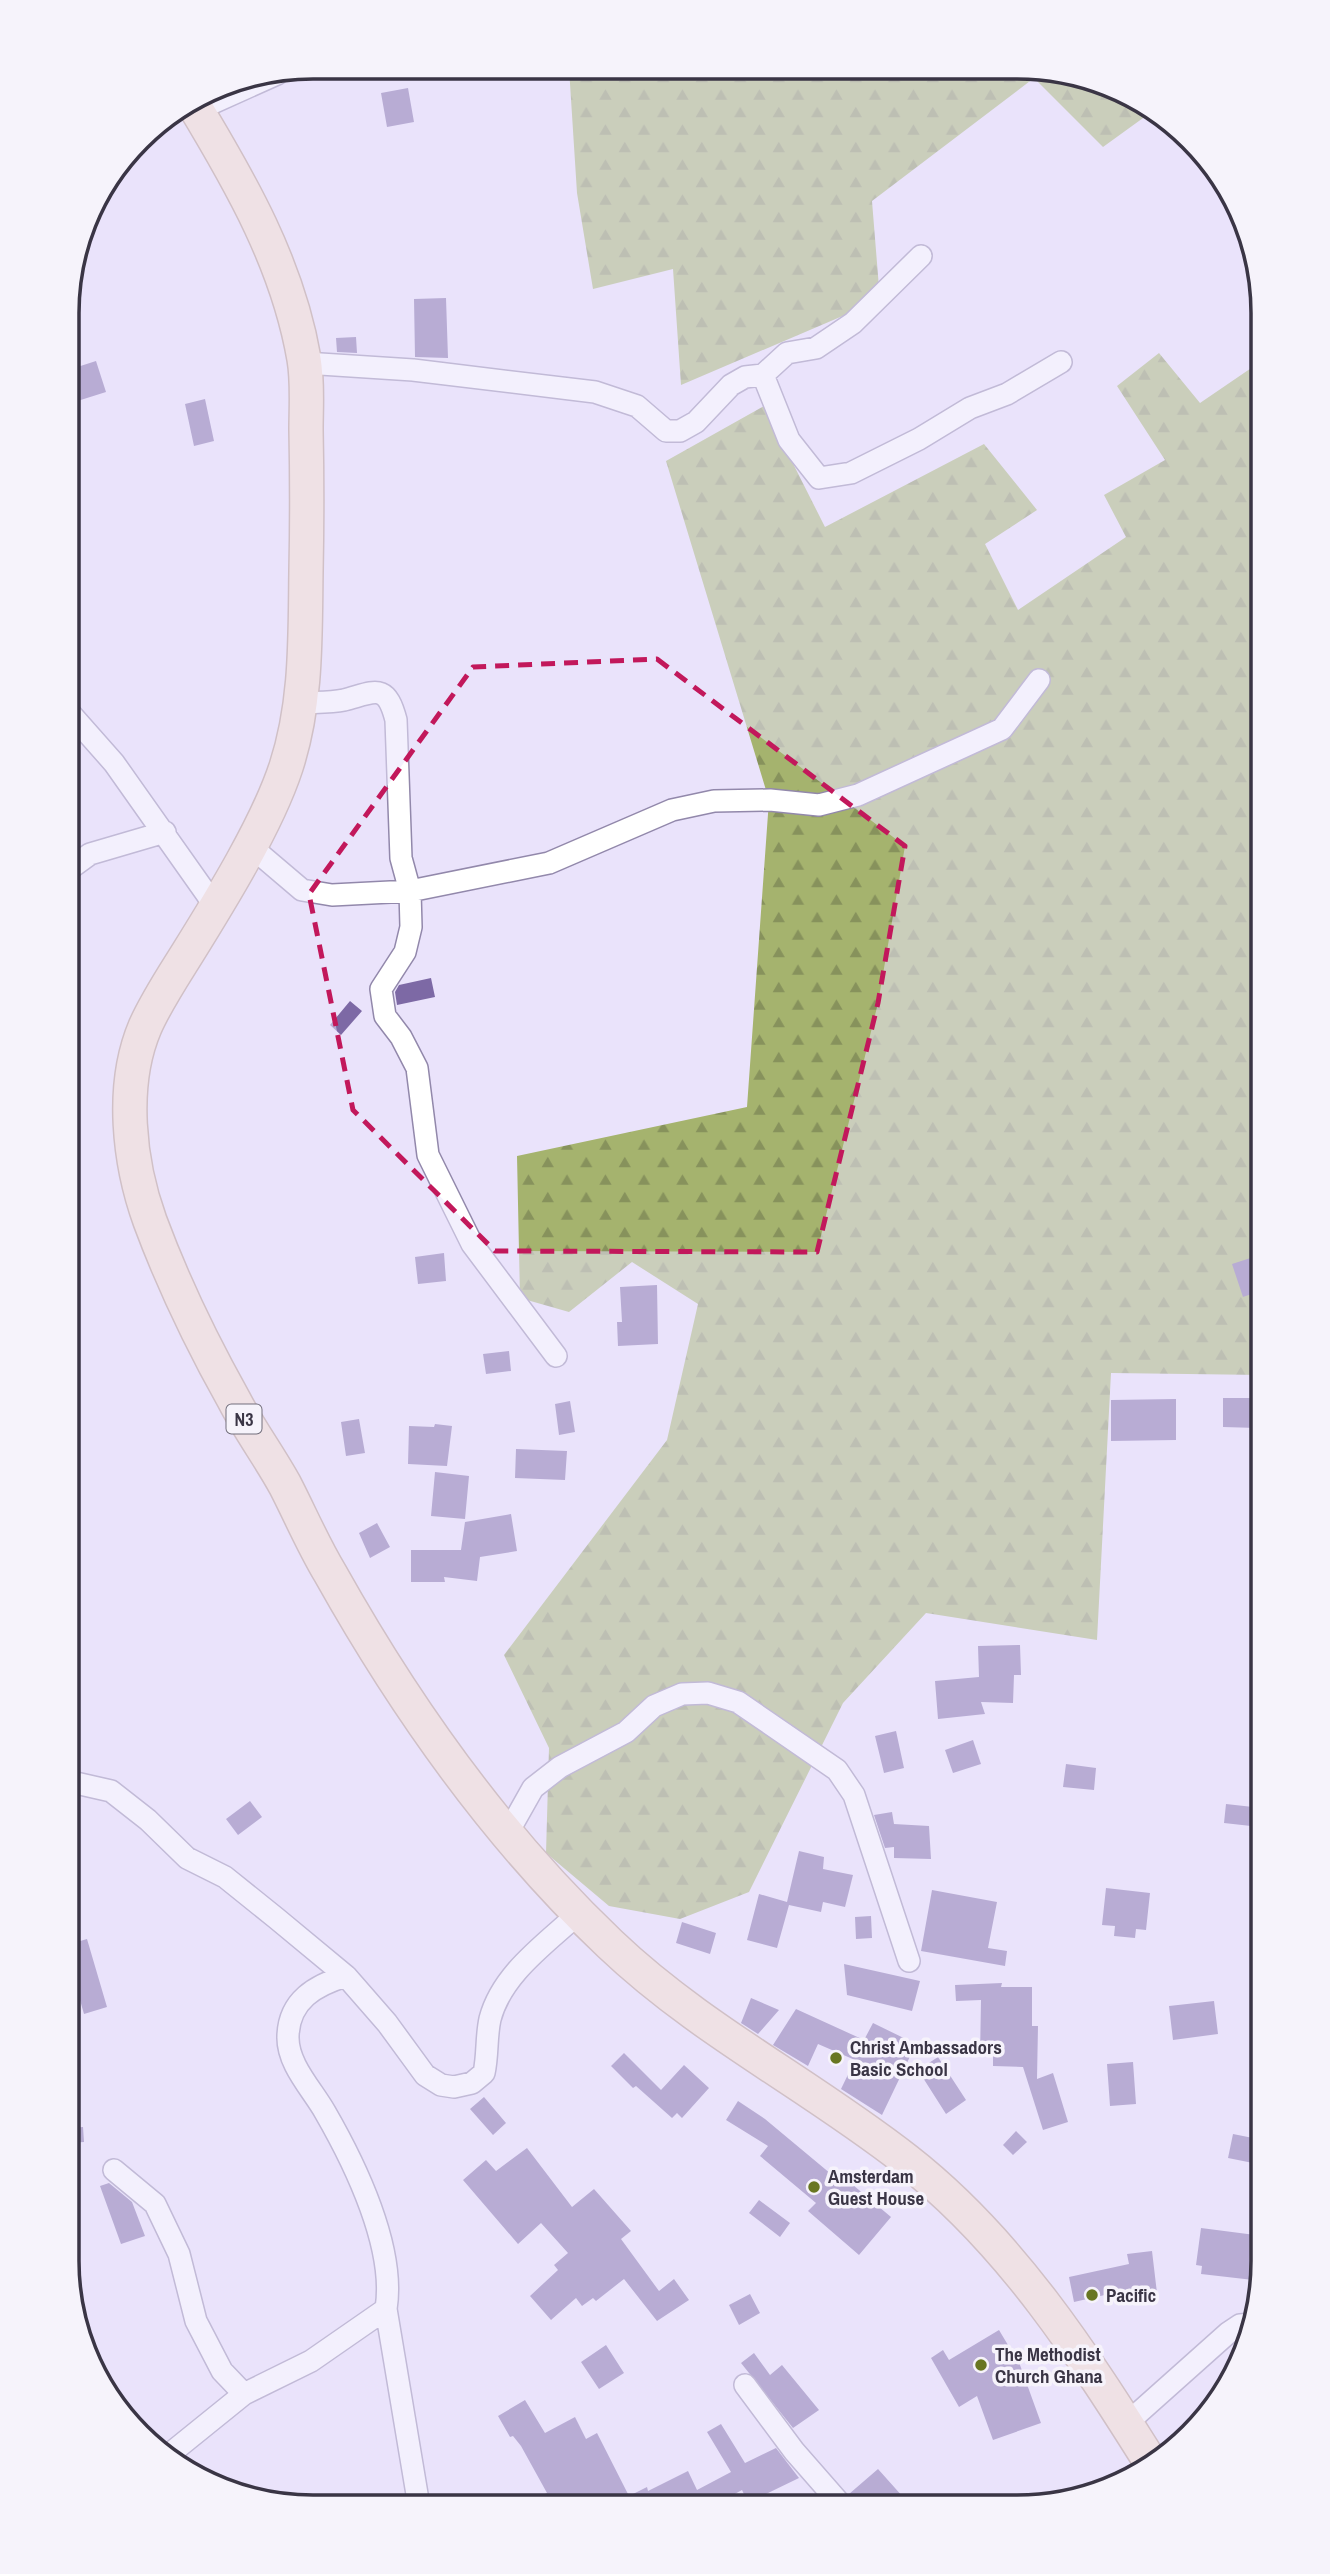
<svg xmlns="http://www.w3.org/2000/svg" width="1330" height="2574" viewBox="0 0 1330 2574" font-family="'Archivo Narrow',sans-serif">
<defs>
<pattern id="forest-firs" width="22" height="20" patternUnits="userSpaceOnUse" patternTransform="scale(1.75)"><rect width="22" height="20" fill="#a5b36e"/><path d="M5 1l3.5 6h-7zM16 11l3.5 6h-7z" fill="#87925c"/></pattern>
</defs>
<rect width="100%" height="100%" fill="#eae3fb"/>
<path fill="url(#forest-firs)" d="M 569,68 L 1064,71 L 1150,113 L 1103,147 L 1034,78 L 872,201 L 880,300 L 681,385 L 673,269 L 593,289 L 577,193 Z
M 1159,353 L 1200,403 L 1263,360 L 1263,1375 L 1111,1373 L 1097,1640 L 926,1613 L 843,1703 L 749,1892 L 680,1919 L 609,1906 L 546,1853 L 549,1748 L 504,1655 L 667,1440 L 698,1304 L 632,1262 L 569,1312 L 520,1298 L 517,1156 L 747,1107 L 769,800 L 666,461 L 764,406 L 825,527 L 984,444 L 1037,510 L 985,544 L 1018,610 L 1126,537 L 1104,495 L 1165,460 L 1117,386 Z"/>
<path fill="#7d69a5" d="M 408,88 L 414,122 L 387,127 L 381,93 Z
M 446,298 L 448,358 L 415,357 L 414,299 Z
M 356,337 L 357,353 L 337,352 L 336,338 Z
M 96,361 L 106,392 L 68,404 L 68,370 Z
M 205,399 L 214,441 L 194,446 L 185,404 Z
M 431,978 L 435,997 L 397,1005 L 395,992 L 399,985 Z
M 350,1001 L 362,1011 L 341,1035 L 330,1025 Z
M 444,1253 L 446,1281 L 418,1284 L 415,1257 Z
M 1263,1254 L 1263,1290 L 1243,1297 L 1232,1264 Z
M 657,1285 L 658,1344 L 618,1346 L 617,1322 L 622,1322 L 620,1287 Z
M 509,1351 L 511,1371 L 486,1374 L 483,1354 Z
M 1223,1398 L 1257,1398 L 1257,1428 L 1223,1427 Z
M 1176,1399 L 1176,1440 L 1111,1441 L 1111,1400 Z
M 570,1401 L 575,1432 L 559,1435 L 555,1404 Z
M 359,1419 L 365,1453 L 346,1456 L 341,1422 Z
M 435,1424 L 452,1426 L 447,1466 L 408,1464 L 409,1426 L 434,1427 Z
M 516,1449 L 567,1451 L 565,1480 L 515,1478 Z
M 435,1472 L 469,1476 L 465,1519 L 431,1516 Z
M 511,1514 L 517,1551 L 480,1557 L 477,1581 L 444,1577 L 445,1582 L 411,1582 L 411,1550 L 461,1550 L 465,1522 Z
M 377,1523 L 390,1547 L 370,1558 L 359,1533 Z
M 1020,1645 L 1021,1675 L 1014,1675 L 1013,1703 L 981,1702 L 985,1714 L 938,1719 L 935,1681 L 979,1677 L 978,1646 Z
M 896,1731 L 904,1768 L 884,1773 L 875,1736 Z
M 973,1740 L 981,1764 L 953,1773 L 945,1750 Z
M 1066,1764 L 1096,1768 L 1094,1790 L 1063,1787 Z
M 250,1801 L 262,1817 L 238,1835 L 226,1819 Z
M 1226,1804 L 1262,1808 L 1260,1827 L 1224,1823 Z
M 892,1812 L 894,1824 L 929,1826 L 931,1859 L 894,1858 L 894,1847 L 885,1848 L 874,1815 Z
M 799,1851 L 824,1857 L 823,1869 L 853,1875 L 845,1907 L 823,1902 L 821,1912 L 789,1905 L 777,1948 L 747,1940 L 759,1894 L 787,1902 Z
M 1106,1888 L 1150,1893 L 1146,1930 L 1136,1929 L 1135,1938 L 1114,1936 L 1115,1926 L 1102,1925 Z
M 932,1890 L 997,1902 L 988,1948 L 1007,1951 L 1005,1966 L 921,1951 Z
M 871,1916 L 872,1938 L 856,1939 L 855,1917 Z
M 682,1922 L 716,1933 L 710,1954 L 676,1943 Z
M 87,1939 L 107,2007 L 84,2014 L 67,1955 L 67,1945 Z
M 844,1964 L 920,1981 L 912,2011 L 847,1995 Z
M 1002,1983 L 1001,1987 L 1032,1987 L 1032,2026 L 1038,2026 L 1037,2079 L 1053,2073 L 1068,2122 L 1043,2130 L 1023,2067 L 993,2066 L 993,2057 L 980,2057 L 981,2000 L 956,2001 L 955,1985 Z
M 751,1998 L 779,2010 L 758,2034 L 741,2023 Z
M 1214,2001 L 1218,2034 L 1173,2040 L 1169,2006 Z
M 796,2009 L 864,2040 L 873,2023 L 916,2044 L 882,2115 L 841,2089 L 855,2060 L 818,2044 L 808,2066 L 773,2045 Z
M 624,2053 L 661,2090 L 684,2065 L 709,2088 L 682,2118 L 677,2113 L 672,2118 L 636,2086 L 633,2088 L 611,2066 Z
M 938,2057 L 966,2100 L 946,2114 L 918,2070 Z
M 1133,2062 L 1136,2104 L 1110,2106 L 1107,2064 Z
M 484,2097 L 506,2123 L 493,2135 L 470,2109 Z
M 738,2101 L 765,2119 L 831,2174 L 834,2169 L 891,2217 L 859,2255 L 808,2211 L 816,2203 L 760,2156 L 768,2146 L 726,2120 Z
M 83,2127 L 84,2142 L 67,2143 L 67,2128 Z
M 1016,2131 L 1027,2142 L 1013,2155 L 1003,2145 Z
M 1233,2134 L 1258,2139 L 1253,2163 L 1228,2158 Z
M 527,2148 L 572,2207 L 594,2189 L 631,2231 L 621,2239 L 659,2291 L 674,2279 L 689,2300 L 657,2321 L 624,2279 L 596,2301 L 593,2298 L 582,2306 L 576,2298 L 551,2320 L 530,2296 L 558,2270 L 554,2265 L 568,2253 L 541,2223 L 518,2244 L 463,2180 L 486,2160 L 496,2171 Z
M 109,2183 L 132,2202 L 145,2236 L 121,2244 L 100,2186 Z
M 759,2200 L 790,2223 L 780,2237 L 749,2213 Z
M 1201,2228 L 1263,2236 L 1262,2281 L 1201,2274 L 1202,2266 L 1196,2265 Z
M 1152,2251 L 1157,2293 L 1132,2296 L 1131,2289 L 1074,2302 L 1069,2277 L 1129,2264 L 1127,2254 Z
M 750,2294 L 760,2313 L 739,2325 L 729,2305 Z
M 999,2330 L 1020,2365 L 1041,2423 L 993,2440 L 977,2396 L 959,2407 L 931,2358 L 943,2350 L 949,2360 Z
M 606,2345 L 624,2373 L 599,2389 L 581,2362 Z
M 754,2353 L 770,2375 L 782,2365 L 819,2410 L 793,2428 L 741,2363 Z
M 525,2400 L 545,2433 L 575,2417 L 586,2439 L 597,2433 L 629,2496 L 647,2487 L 648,2491 L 688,2471 L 697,2490 L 731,2472 L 707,2432 L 721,2424 L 745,2463 L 776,2448 L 799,2478 L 766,2494 L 774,2507 L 750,2507 L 742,2490 L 711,2507 L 519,2506 L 547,2493 L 521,2446 L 513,2436 L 510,2437 L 498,2416 Z
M 878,2469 L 912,2507 L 856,2507 L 849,2494 Z"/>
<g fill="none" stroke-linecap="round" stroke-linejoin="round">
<defs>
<path id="street" d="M 197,110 L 277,74
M 305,363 L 413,370 L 595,392 L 637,406 L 666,431 L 680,431 L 696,422 L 731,385 L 745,377 L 763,375 L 787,353 L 816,348 L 853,323 L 921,256
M 763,375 L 789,440 L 819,478 L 851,473 L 919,439 L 970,408 L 1007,394 L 1061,362
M 300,703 C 314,702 330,703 344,700 C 375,692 386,682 396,720 L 401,858 L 410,891 L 411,927 L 405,952 L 381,989 L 385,1016 L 401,1037 L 417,1068 L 428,1155 L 472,1244 L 556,1356
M 68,711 L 114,763 L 215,906
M 249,845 L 302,890 L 332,895 L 410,891 L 549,863 L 672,810 L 714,801 L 770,800 L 819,805 L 858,795 L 1002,729 L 1039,680
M 68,870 L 90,854 L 165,832
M 67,1781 L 111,1791 L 148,1820 L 187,1858 L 225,1877 L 276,1918 L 346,1976 L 387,2023 L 425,2075 L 441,2085 L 454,2087 L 472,2083 L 484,2073 C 488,2055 486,2037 490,2019 C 502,1973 547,1943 580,1912
M 507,1834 L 533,1788 L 560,1767 L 626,1732 L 654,1706 L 682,1694 L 708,1693 L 738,1702 L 837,1770 L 854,1795 L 909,1961
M 346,1976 C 316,1985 289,2000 288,2036 C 287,2064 312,2089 325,2112 C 355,2164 396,2248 386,2309 L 419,2506
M 114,2170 L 155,2204 L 179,2254 L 196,2321 L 222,2371 L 244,2394
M 745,2385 L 794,2451 L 843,2507
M 1126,2424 L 1228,2333 L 1240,2325 L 1252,2324
M 166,2457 L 244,2394 L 311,2361 L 386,2309"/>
<path id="primary" d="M 192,102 C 241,183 288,265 304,359 C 308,382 306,407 306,430 C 307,477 307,524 306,571 C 305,637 307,703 286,767 C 267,825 220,901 187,954 C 172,978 156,1002 145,1027 C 120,1086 129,1163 150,1221 C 173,1283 202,1343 234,1400 C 249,1429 269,1456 285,1485 C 300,1514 313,1545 330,1573 C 405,1707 498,1838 610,1944 C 699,2029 809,2084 906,2160 C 1010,2241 1084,2356 1153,2466"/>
</defs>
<use href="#street" stroke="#9288ab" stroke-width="24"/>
<use href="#primary" stroke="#b29586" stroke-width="36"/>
<use href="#street" stroke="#fff" stroke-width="21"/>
<use href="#primary" stroke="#f7decb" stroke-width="33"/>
</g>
<path d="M0 0H1330V2574H0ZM 657,659 L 905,846 L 878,1003 L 817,1252 L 495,1251 L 353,1110 L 309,894 L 473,667 Z" fill="#eae3fb" fill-opacity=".55" fill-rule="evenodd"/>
<path fill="none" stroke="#c2185b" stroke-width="5" stroke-dasharray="14 9" stroke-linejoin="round" d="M 657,659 L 905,846 L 878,1003 L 817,1252 L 495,1251 L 353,1110 L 309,894 L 473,667 Z"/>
<g fill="#687622" stroke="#f6f3fb" stroke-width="2.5">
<circle cx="836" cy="2058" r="7"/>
<circle cx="814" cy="2187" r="7"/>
<circle cx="1092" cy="2295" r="7"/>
<circle cx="981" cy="2365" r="7"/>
</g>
<g text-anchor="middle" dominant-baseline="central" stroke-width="7" stroke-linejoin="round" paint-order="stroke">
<rect fill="#f6f3fb" stroke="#726e7c" stroke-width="2" x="226.5" y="1404.5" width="35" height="29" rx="5"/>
<g font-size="18" font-weight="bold" fill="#3a3545">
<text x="244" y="1419">N3</text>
</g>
<g font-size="19" font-weight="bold" fill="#3a3545" stroke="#f6f3fb" text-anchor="start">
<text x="850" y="2047">Christ Ambassadors<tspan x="850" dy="22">Basic School</tspan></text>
<text x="828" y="2176">Amsterdam<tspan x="828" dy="22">Guest House</tspan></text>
<text x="1106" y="2295">Pacific</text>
<text x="995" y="2354">The Methodist<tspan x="995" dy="22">Church Ghana</tspan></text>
</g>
</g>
<path d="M0 0H1330V2574H0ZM313 79H1017A234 234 0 0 1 1251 313V2261A234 234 0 0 1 1017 2495H313A234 234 0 0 1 79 2261V313A234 234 0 0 1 313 79Z" fill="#f6f3fb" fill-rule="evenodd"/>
<path fill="none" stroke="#3a3545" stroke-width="3.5" d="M313 79H1017A234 234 0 0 1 1251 313V2261A234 234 0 0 1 1017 2495H313A234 234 0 0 1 79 2261V313A234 234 0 0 1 313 79Z"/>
</svg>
